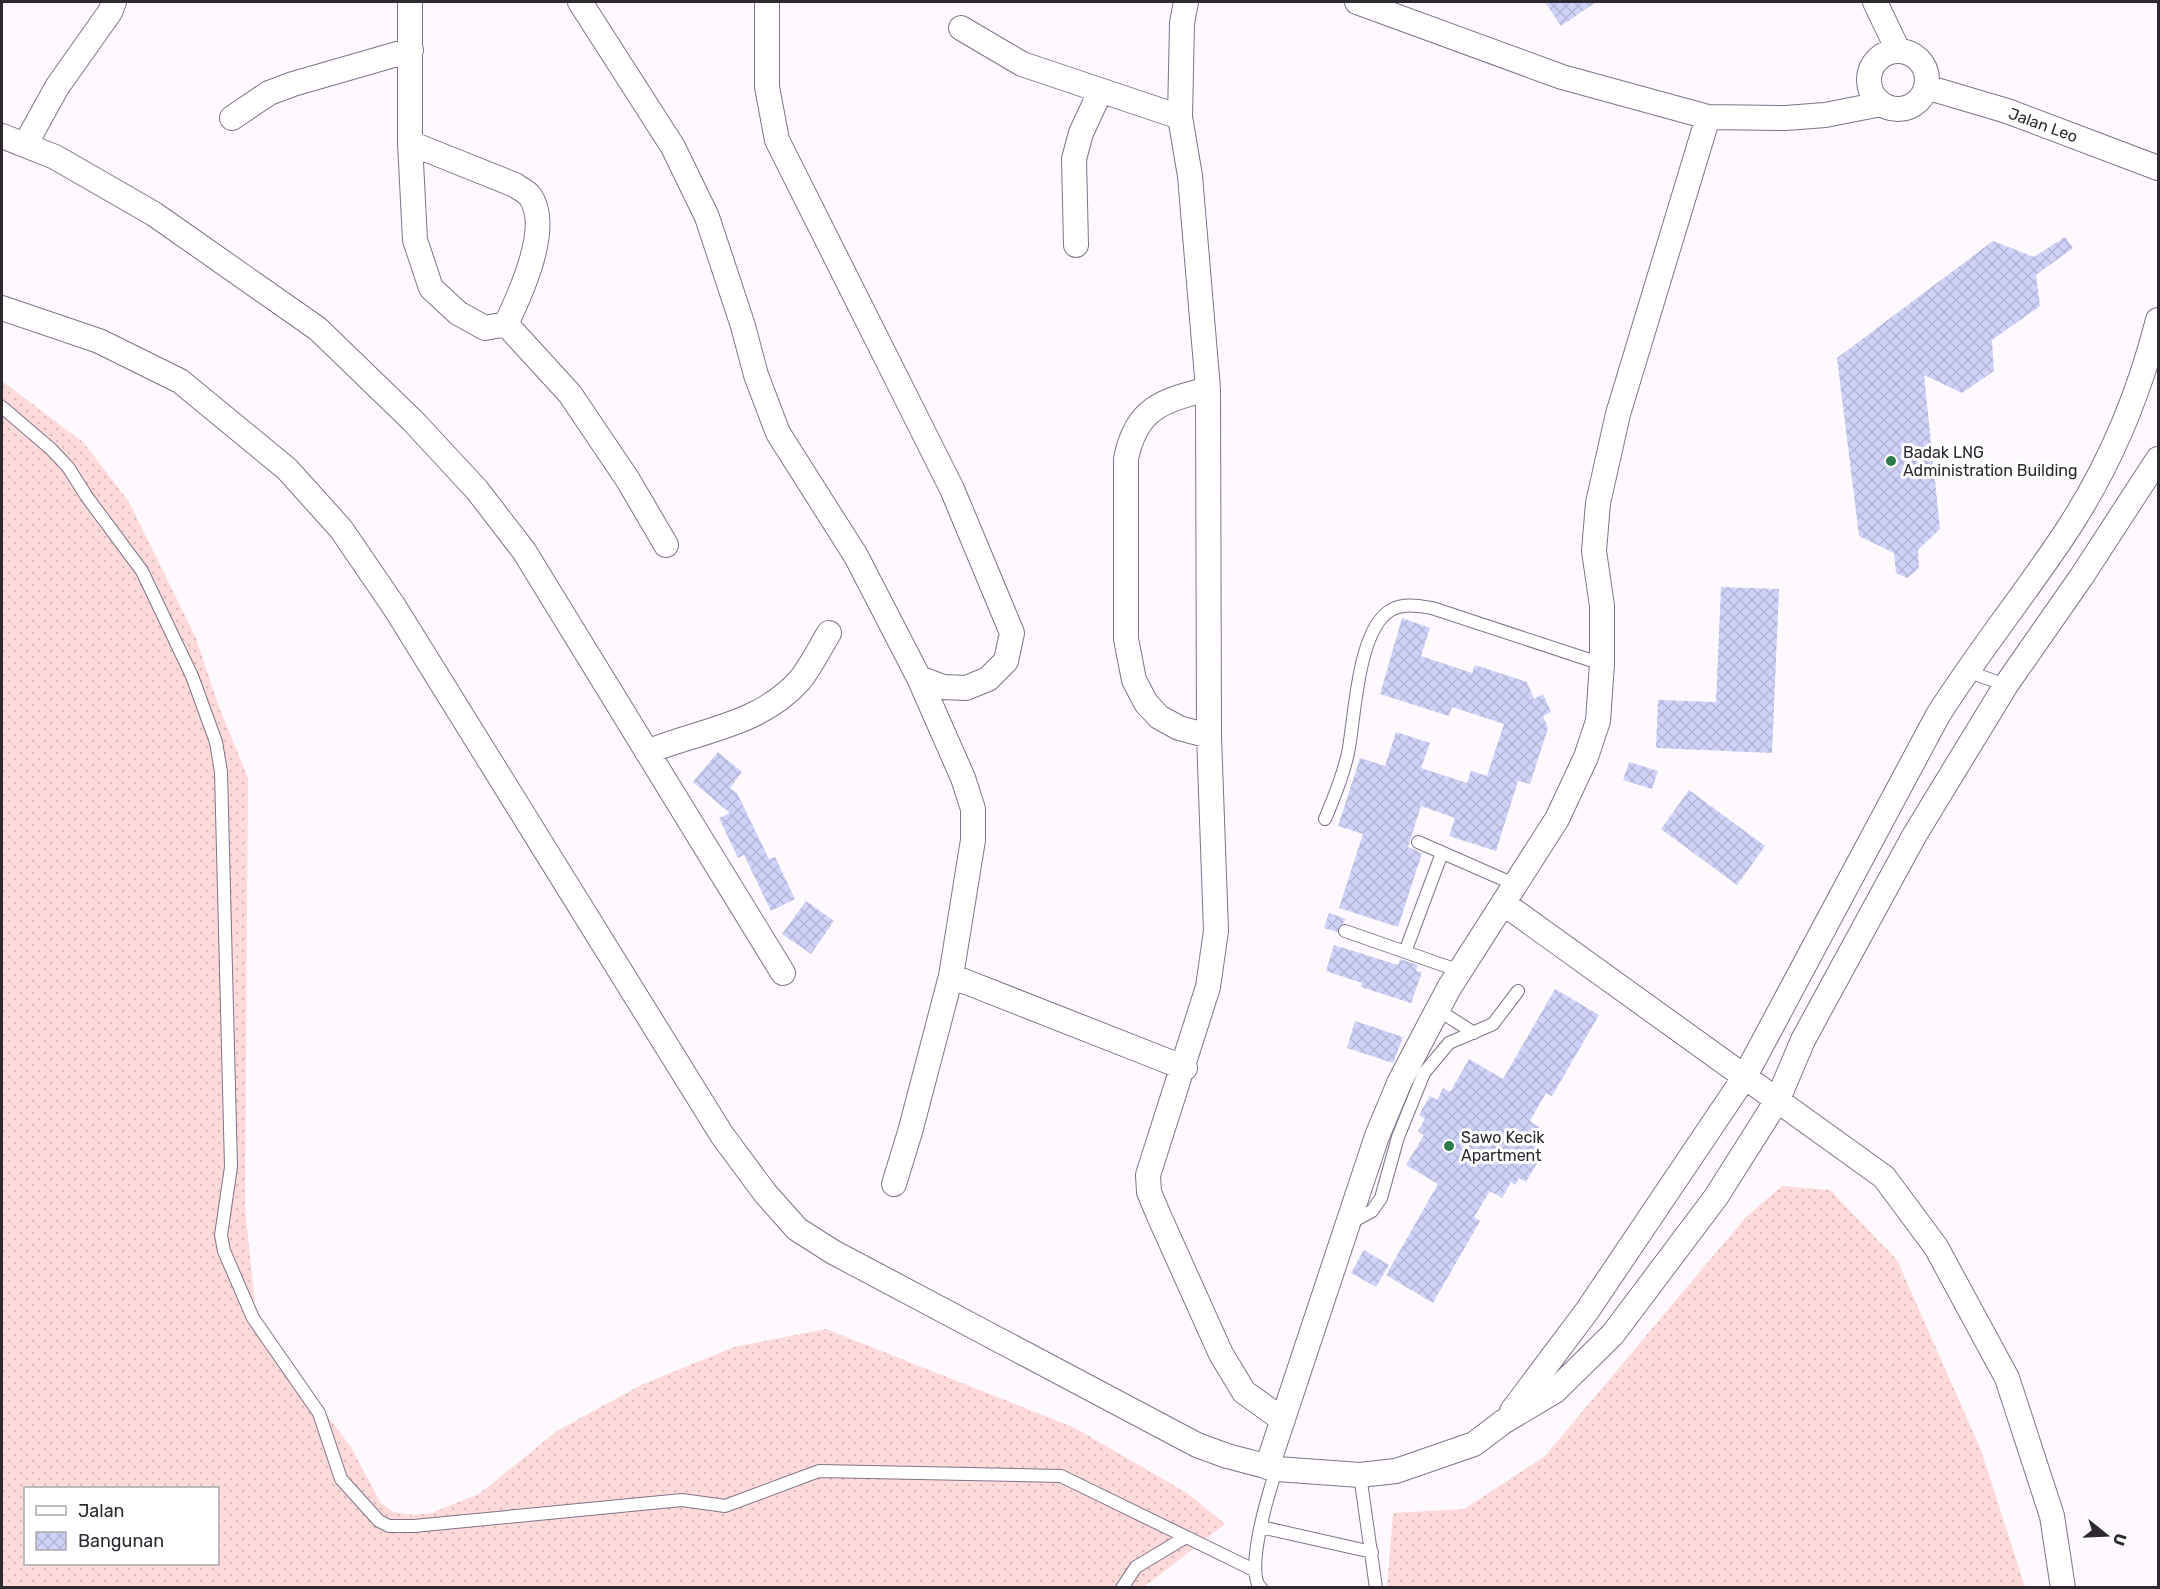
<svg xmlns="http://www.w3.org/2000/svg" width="2160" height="1589" viewBox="0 0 2160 1589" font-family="Rubik,sans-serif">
<defs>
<pattern id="grass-dots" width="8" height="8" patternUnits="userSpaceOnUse" patternTransform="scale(1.5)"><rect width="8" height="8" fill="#ffdadb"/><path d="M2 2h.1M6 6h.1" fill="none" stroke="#dbbbbc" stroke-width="1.8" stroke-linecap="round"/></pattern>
<pattern id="building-cross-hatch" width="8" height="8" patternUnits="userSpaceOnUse" patternTransform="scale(1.5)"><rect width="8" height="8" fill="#d0d3f9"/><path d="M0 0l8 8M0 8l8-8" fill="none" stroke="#b3b5d6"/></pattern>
</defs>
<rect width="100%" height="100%" fill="#fdf9ff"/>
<path fill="url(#grass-dots)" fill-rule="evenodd" d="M 2,381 L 84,443 L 129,502 L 196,638 L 219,707 L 248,778 L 245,1208 L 257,1323 L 351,1447 L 380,1502 L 394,1512 L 413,1515 L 431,1513 L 479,1494 L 557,1431 L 641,1385 L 734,1347 L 826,1329 L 1075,1428 L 1187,1493 L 1225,1524 L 1144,1587 L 2,1587 ZM 26,1488 L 218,1488 L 218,1564 L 26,1564 Z
M 1782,1186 L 1830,1190 L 1897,1260 L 1981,1450 L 2025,1587 L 1387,1587 L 1393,1513 L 1464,1509 L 1545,1456 L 1745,1218 Z"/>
<path fill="url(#building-cross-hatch)" d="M 1545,2 L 1596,2 L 1561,26 Z
M 2065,237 L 2073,248 L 2036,275 L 2040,306 L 1992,340 L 1994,371 L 1962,393 L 1924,375 L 1940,529 L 1918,550 L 1919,568 L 1907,578 L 1896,573 L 1894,553 L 1859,536 L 1837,358 L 1993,241 L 2034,257 Z
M 1721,587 L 1779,589 L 1772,753 L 1656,748 L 1658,700 L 1716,702 Z
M 1402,618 L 1430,628 L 1421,656 L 1472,673 L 1475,665 L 1527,682 L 1534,699 L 1543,694 L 1551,712 L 1543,716 L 1548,728 L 1530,784 L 1518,781 L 1496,851 L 1449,836 L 1455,818 L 1421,806 L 1408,847 L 1422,853 L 1398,927 L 1339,908 L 1363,834 L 1338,826 L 1360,758 L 1385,766 L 1396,732 L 1430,743 L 1421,768 L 1467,783 L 1471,771 L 1487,776 L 1504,724 L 1452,707 L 1449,716 L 1380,694 Z
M 718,752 L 742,772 L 730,788 L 737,793 L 769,859 L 775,857 L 795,899 L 771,911 L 744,855 L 738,858 L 719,818 L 730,813 L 693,782 Z
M 1629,762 L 1658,771 L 1652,789 L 1623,780 Z
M 1689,790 L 1765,846 L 1737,885 L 1661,829 Z
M 806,901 L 834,921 L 811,954 L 782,934 Z
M 1329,913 L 1346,919 L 1337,932 L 1324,928 Z
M 1334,945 L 1398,965 L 1400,959 L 1418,965 L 1416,971 L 1422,972 L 1411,1003 L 1361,987 L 1362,983 L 1326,971 Z
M 1555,989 L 1599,1015 L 1552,1096 L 1546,1093 L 1530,1121 L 1542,1129 L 1533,1144 L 1538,1147 L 1533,1154 L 1540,1158 L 1526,1182 L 1519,1178 L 1515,1185 L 1511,1182 L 1502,1198 L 1490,1191 L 1474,1217 L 1480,1221 L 1433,1303 L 1386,1275 L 1438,1184 L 1406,1165 L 1424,1135 L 1418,1131 L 1425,1119 L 1419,1115 L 1430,1096 L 1437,1100 L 1443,1088 L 1450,1092 L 1469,1059 L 1503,1079 Z
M 1355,1021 L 1403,1037 L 1393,1063 L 1347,1048 Z
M 1364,1250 L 1389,1265 L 1376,1287 L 1351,1273 Z"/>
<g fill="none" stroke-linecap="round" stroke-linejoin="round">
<defs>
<path id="lane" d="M 2,407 L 51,449 L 68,467 L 87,497 L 142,571 L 192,676 L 216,742 L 221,772 L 231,1167 L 221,1235 L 224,1251 L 253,1318 L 319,1413 L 341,1479 L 379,1521 L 389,1526 L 414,1526 L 682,1500 L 725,1506 L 819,1471 L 1061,1476 L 1254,1570
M 1966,671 L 2006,685
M 1325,819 C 1334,798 1343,776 1348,753 C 1355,719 1357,629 1391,610 C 1404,603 1419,606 1432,608 L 1602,664
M 1418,842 L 1516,885
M 1345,931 L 1460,971
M 1405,952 L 1442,853
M 1438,1010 L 1474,1033
M 1350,1223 L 1372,1211 L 1381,1198 L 1398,1137 L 1424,1073 L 1449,1043 L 1493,1024 L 1518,991
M 1360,1475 L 1376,1588
M 1261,1527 L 1372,1552
M 1122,1588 L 1136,1567 L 1186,1537
M 1261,1588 C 1244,1574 1269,1489 1277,1469"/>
<path id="street" d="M 410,2 L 410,143 L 415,240 L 431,288 L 458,313 L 485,328 L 506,324
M 580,2 L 673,147 L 707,217 L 743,326 L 756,375 L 778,433 L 856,556 L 919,678 L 963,778 L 973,809 L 973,840 L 951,976 L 910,1132 L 894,1184
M 767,2 L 767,87 L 777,140 L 952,489 L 1012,633 L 1006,661 L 988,679 L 966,688 L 943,687 L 919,678
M 1186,2 L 1182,23 L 1180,117 L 1190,176 L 1208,389 L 1209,736 L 1216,931 L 1208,987 L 1148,1175 L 1149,1192 L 1159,1216 L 1221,1354 L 1244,1392 L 1283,1420
M 1357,2 L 1562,77 L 1708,117 L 1786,118 L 1825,115 L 1881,104
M 1875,2 L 1898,50
M 961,28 L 1022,64 L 1180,117
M1869 80a29 29 0 1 1 58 0a29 29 0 1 1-58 0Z
M 1926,87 L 2007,111 L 2158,168
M 232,118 L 269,93 L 293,84 L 411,50
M 2,136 L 55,157 L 154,214 L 318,329 L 413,421 L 477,490 L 524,551 L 783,973
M 410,143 L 515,185 C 520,189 526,191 530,196 C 552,227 520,295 506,324
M 25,145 L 57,87 L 110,12 L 114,2
M 1076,245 L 1074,159 L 1081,133 L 1100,92
M 2,308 L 99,341 L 180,381 L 287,469 L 341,529 L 395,608 L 722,1135 L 765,1193 L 797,1229 L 833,1252 L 1197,1445 L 1227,1456 L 1277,1469 L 1360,1475 L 1396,1471 L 1474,1444 L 1503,1422 L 1555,1391 L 1613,1334 L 1716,1197 L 1778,1099 L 1803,1040 L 1914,836 L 2006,685 L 2082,576 L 2158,459
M 506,324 L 570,394 L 628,480 L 666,545
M 1208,389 C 1162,401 1136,408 1126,459 L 1126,639 L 1134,680 L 1146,703 L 1159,717 L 1179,728 L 1209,736
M 647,752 C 700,730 759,726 800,680 C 811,666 820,648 829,633
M 1503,903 L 1884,1177 L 1936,1247 L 2007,1378 L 2052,1516 L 2063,1588
M 951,976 L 1185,1068
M 1512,1411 L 1587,1311 L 1744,1078 L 1938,715 C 1978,652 2025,594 2066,532 C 2109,467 2139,395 2158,320
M 1267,1467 L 1377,1136 L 1400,1081 L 1449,988 L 1557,819 L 1586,757 L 1598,721 L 1602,664 L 1602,606 L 1594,551 L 1598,503 L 1618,414 L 1708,117"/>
</defs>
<use href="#lane" stroke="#807288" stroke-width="14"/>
<use href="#street" stroke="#807288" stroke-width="26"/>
<use href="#lane" stroke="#fff" stroke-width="12"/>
<use href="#street" stroke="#fff" stroke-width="24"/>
</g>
<g fill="#2d7a49" stroke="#fff" stroke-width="2">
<circle cx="1891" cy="461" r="6"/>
<circle cx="1449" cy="1146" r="6"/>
</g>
<g text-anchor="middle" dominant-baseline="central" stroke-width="6" stroke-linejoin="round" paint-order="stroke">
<g font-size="16" fill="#2e2831" stroke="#fff">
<text transform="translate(2043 125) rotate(20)">Jalan Leo</text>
</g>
<g font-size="16" fill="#2e2831" stroke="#fff" text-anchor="start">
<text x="1903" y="452">Badak LNG<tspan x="1903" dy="18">Administration Building</tspan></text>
<text x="1461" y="1137">Sawo Kecik<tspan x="1461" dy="18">Apartment</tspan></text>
</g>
</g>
<rect width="2160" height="1589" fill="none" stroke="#2e2831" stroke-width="6"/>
<rect x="24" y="1487" width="195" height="78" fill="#ffffff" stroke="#aba9ad" stroke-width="1.5"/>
<rect x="36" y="1506" width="30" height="9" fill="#ffffff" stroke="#aba9ad" stroke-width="1.5"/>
<text x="78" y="1517" font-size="18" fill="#2e2831">Jalan</text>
<rect x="36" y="1532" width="30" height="18" fill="url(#building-cross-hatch)" stroke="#aba9ad" stroke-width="1.5"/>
<text x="78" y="1547" font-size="18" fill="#2e2831">Bangunan</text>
<g transform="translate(2106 1535) rotate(108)" stroke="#ffffff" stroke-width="4.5" paint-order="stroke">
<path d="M0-4.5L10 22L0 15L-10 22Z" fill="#2e2831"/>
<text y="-9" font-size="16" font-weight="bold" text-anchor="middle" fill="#2e2831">U</text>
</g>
</svg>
